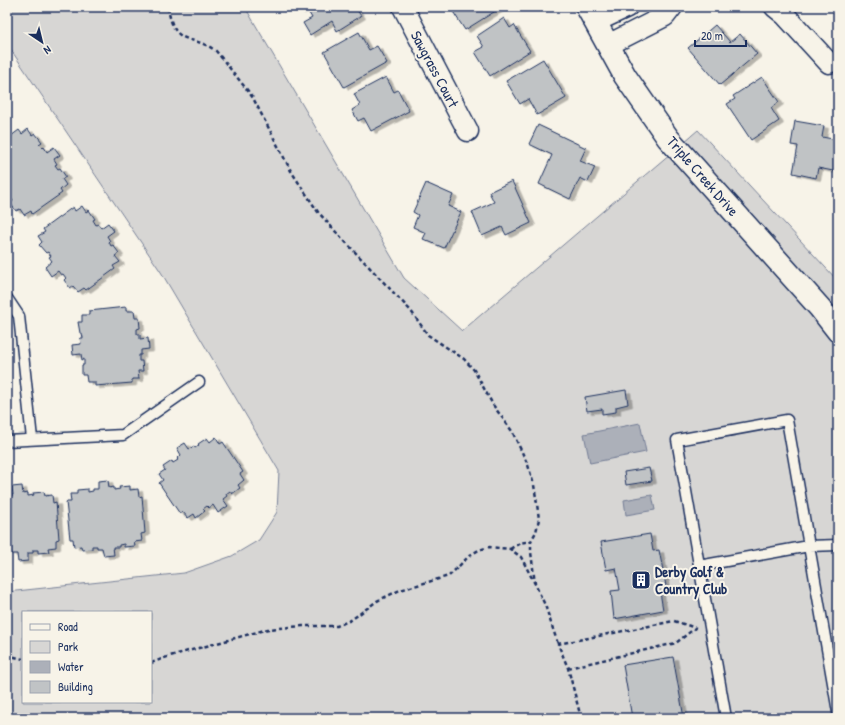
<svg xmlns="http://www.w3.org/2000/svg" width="845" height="725" viewBox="0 0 845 725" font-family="'Patrick Hand',sans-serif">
<defs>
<filter id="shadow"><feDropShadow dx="4.5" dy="2.5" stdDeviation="0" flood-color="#0004"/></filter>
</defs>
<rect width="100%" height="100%" fill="#f7f3e8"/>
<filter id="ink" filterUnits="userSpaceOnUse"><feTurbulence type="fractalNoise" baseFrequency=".025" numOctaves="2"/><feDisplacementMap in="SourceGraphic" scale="8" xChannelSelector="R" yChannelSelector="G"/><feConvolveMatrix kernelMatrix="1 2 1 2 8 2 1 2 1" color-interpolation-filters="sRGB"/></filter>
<g filter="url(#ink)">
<path fill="#d7d6d4" stroke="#798299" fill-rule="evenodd" d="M 7,7 L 245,7 L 404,278 L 462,331 L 698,130 L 838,281 L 838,718 L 7,718 L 7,592 L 184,573 L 232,556 L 259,540 L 277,512 L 279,471 L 161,272 L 7,44 ZM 23,612 L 151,612 L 151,702 L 23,702 Z"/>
<path fill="#acb0b9" stroke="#727c95" d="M 640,423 L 646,452 L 590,463 L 584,434 Z
M 652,495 L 655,510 L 626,515 L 624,500 Z"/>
<path fill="#c0c3c5" stroke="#1b2f5e" filter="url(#shadow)" d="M 298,7 L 355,7 L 361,16 L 337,31 L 332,21 L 310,35 L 303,23 L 312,18 L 306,8 L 300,11 Z
M 450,7 L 502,7 L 465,30 Z
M 504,18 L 510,28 L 514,25 L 530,51 L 490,76 L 475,52 L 484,47 L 477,36 Z
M 715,25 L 730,42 L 740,34 L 757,54 L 720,85 L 688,48 Z
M 359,32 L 369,50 L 377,46 L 387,63 L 344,87 L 324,52 Z
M 543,59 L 566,98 L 537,115 L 528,99 L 520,104 L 506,81 Z
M 386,77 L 394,92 L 398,90 L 409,111 L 371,131 L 364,118 L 358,121 L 352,110 L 360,105 L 354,94 Z
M 762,77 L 779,102 L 771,108 L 779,121 L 751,140 L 727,104 L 735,99 L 733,96 Z
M 795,121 L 824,126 L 822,137 L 838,140 L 838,172 L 818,168 L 816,178 L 793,173 L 798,146 L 791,145 Z
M 538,125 L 586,148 L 580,161 L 595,167 L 588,182 L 580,178 L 570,199 L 539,184 L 552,155 L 529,144 Z
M 28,129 L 32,135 L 35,133 L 42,142 L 39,144 L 43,148 L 44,147 L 47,152 L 54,147 L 60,155 L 54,159 L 57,164 L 55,165 L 58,169 L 60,168 L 66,177 L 62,179 L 66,185 L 60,190 L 62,193 L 32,214 L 31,211 L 24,215 L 20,209 L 16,211 L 10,203 L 13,201 L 10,197 L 7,198 L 7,139 L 19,130 L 22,134 Z
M 512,181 L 531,223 L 506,235 L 502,227 L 482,236 L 472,212 L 494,202 L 489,192 Z
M 426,183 L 453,195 L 448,206 L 461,212 L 444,248 L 423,239 L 426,233 L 413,227 L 418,215 L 413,212 Z
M 82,206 L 86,212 L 89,210 L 95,219 L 93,220 L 96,225 L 98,224 L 101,228 L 108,223 L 114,231 L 107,236 L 110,241 L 109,242 L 111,246 L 113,245 L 119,253 L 115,256 L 120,262 L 113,266 L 115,269 L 86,290 L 84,288 L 78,292 L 73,286 L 70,288 L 64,280 L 66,278 L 63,274 L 61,275 L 58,271 L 51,276 L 45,267 L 52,261 L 49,257 L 51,256 L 48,252 L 46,253 L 39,245 L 42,242 L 38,236 L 45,232 L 43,229 L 73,207 L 75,211 Z
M 126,307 L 126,311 L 134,311 L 135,318 L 139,318 L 140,328 L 137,329 L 137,334 L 140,334 L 140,339 L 148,338 L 149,349 L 141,350 L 141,355 L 139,355 L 139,361 L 142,361 L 143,371 L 138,371 L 139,379 L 132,379 L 132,383 L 95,386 L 95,382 L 87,382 L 86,375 L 82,375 L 82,365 L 84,365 L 84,359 L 82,360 L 81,354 L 73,355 L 72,345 L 81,344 L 80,338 L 83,338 L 82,333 L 80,333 L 78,322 L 82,322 L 82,315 L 89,315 L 89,311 Z
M 626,390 L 628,404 L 616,407 L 616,412 L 602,414 L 602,409 L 587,411 L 585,397 Z
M 216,437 L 220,444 L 223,442 L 243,472 L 240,474 L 244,480 L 238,485 L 240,488 L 232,494 L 230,491 L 226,494 L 227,496 L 223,499 L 228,506 L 218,513 L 213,505 L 209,508 L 207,506 L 203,509 L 205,511 L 196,518 L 194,514 L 188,518 L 183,512 L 180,514 L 159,483 L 163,480 L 159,474 L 165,470 L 163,467 L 172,461 L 173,463 L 178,460 L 177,459 L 181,455 L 177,448 L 185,443 L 189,449 L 194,446 L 195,448 L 199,445 L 198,444 L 207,438 L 210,442 Z
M 649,468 L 652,481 L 626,485 L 624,472 Z
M 108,480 L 109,488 L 114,487 L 114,490 L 120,489 L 119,487 L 130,486 L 130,490 L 138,489 L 139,497 L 142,496 L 145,533 L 141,534 L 142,541 L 134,542 L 135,546 L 124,547 L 124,544 L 119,545 L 119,547 L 113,547 L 114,555 L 104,556 L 102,548 L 97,548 L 97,546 L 92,546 L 92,549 L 82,550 L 81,546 L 74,547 L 73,539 L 70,539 L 66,502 L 71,502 L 70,494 L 77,494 L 77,490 L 88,489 L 88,492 L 93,491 L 93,489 L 98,489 L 98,481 Z
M 22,486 L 23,494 L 28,493 L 28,496 L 34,495 L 33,493 L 44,492 L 45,496 L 52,495 L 53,503 L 56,502 L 59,539 L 56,540 L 56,547 L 48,548 L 49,552 L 38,553 L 38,550 L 33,550 L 33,553 L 28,553 L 28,561 L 18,562 L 17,554 L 12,554 L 11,552 L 7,552 L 7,495 L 13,495 L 12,487 Z
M 650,534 L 653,551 L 659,550 L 667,591 L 660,592 L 663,610 L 614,619 L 611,591 L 620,590 L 616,568 L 606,570 L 601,542 Z
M 673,657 L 684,718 L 632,718 L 623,665 Z"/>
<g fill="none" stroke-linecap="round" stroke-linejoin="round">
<defs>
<path id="service" d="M 7,298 L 19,316 L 32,439
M 7,441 L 123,435 L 199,382
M 699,566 L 809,546 L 838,545
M 726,718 L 677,440 L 787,420 L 838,712"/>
<path id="minor" d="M 403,7 L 468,131
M 775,7 L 785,15 L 829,63
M 595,22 L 627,7
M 608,45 L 665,16 L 672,7"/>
<path id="tertiary" d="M 587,7 L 625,76 L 668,138 L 820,308 L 838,331"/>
</defs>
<use href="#service" stroke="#1b2f5e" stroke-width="13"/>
<use href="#minor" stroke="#1b2f5e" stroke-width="23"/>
<use href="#tertiary" stroke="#1b2f5e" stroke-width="25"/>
<path stroke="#1b2f5e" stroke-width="2.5" stroke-dasharray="4 3" stroke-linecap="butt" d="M 168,7 C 174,49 192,33 216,51 L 248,91 L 253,98 L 291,171 L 318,212 L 336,232 L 411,311 L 428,335 L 464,359 L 474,370 L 493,405 L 512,431 L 528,465 L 534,485 L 537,504 L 539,519 L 536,532 L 531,541 L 531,552 L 535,584
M 510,549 L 520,543 L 531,541
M 7,655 L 23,659
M 151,663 L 170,656 L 268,629 L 303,626 L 337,626 L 351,620 L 377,601 L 400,590 L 449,576 L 470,555 L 479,550 L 489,547 L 510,549 L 521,557 L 535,584 L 545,605 L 558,644
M 568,668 L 676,643 L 695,628
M 581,718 L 568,668 L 558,644 L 674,621 L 696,628"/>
<use href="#service" stroke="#f7f3e8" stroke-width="10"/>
<use href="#minor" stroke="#f7f3e8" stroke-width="20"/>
<use href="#tertiary" stroke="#f7f3e8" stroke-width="22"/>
</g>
</g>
<defs>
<symbol id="building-square" viewBox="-11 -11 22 22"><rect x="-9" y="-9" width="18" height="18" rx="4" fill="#1b2f5e" stroke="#f7f3e8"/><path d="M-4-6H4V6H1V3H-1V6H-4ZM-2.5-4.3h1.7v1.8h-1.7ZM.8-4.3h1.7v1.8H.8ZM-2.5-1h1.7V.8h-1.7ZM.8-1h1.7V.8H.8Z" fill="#fff"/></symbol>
</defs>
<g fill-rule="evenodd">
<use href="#building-square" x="630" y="569" width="22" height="22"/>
</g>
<g text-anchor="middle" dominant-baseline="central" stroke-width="4" stroke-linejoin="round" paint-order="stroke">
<g font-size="15" fill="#1b2f5e" stroke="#f7f3e8">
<text transform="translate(435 69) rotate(62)">Sawgrass Court</text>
<text transform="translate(703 176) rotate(49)">Triple Creek Drive</text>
</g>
<g font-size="15" font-weight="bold" fill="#1b2f5e" stroke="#f7f3e8" text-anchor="start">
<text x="655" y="571">Derby Golf &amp;<tspan x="655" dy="17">Country Club</tspan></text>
</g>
</g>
<rect width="845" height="725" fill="none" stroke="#f7f3e8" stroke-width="24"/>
<rect x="12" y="12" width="821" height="701" fill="none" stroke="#1b2f5e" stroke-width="1.5" filter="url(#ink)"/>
<rect x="22" y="611" width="130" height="92" fill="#f7f3e8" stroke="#9fa5b1"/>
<rect x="30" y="624" width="20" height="6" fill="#f7f3e8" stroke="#9fa5b1"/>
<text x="58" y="631" font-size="12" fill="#1b2f5e">Road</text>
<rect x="30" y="641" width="20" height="12" fill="#d7d6d4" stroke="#9fa5b1"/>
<text x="58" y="651" font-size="12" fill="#1b2f5e">Park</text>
<rect x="30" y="661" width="20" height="12" fill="#acb0b9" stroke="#9fa5b1"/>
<text x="58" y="671" font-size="12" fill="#1b2f5e">Water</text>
<rect x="30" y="681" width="20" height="12" fill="#c0c3c5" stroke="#9fa5b1"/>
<text x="58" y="691" font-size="12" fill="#1b2f5e">Building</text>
<g transform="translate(42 42) rotate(145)" stroke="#f7f3e8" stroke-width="3" paint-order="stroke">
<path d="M0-3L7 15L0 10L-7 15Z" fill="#1b2f5e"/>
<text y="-6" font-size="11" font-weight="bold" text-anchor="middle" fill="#1b2f5e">N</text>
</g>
<path d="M695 40v6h51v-6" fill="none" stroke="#1b2f5e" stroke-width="2"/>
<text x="701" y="40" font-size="12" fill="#1b2f5e" stroke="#f7f3e8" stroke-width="3" paint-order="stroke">20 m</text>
</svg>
